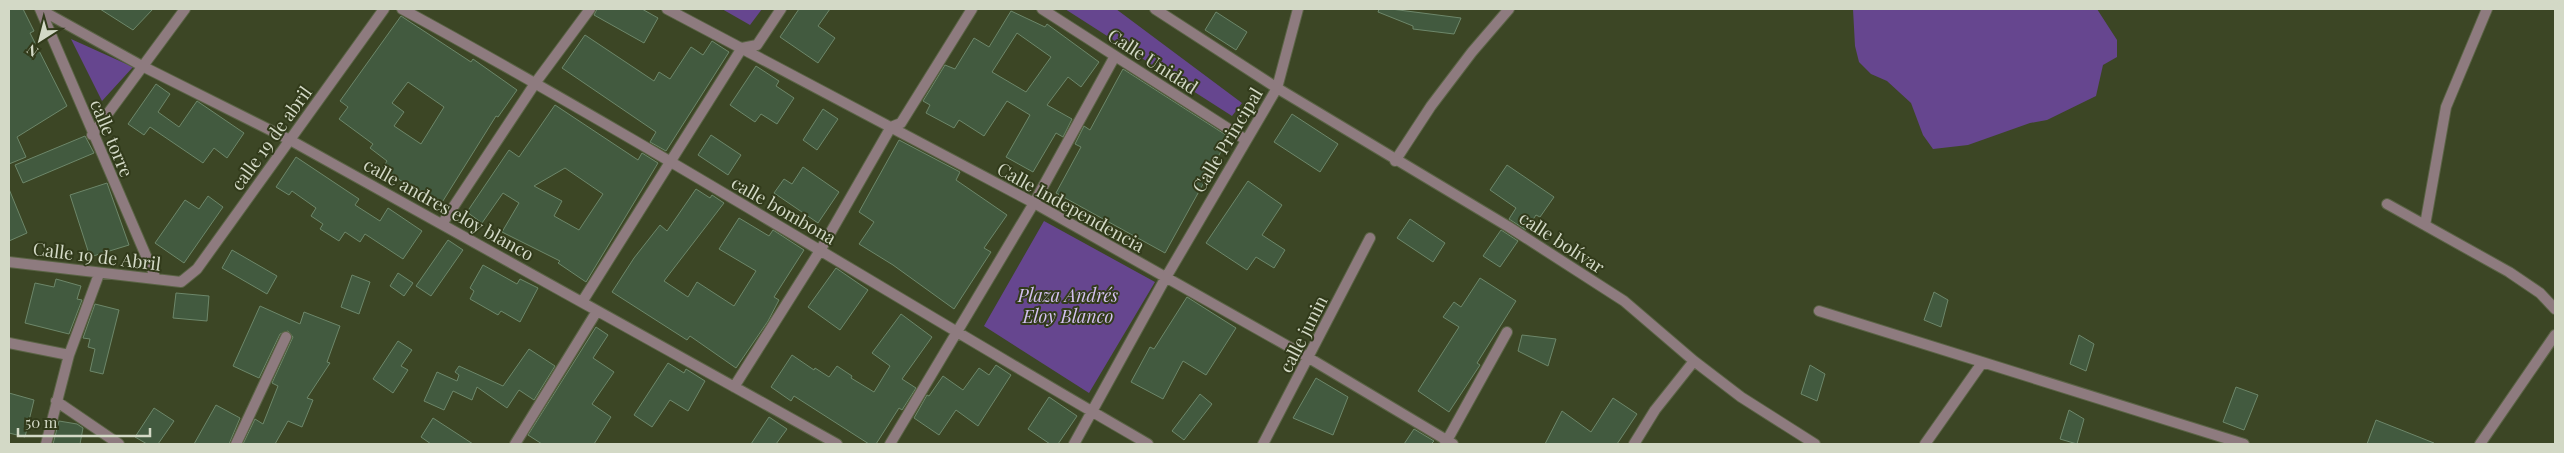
<svg xmlns="http://www.w3.org/2000/svg" width="2564" height="453" viewBox="0 0 2564 453" font-family="'Playfair Display',serif">
<rect width="100%" height="100%" fill="#3c4625"/>
<path fill="#66468f" d="M 722,9 L 762,9 L 750,25 Z
M 1065,9 L 1116,9 L 1242,103 L 1232,116 Z
M 1853,9 L 2097,9 L 2117,40 L 2117,57 L 2103,65 L 2096,96 L 2047,120 L 2030,123 L 1968,145 L 1933,149 L 1923,135 L 1911,103 L 1887,81 L 1871,74 L 1859,62 L 1855,46 Z
M 71,39 L 133,67 L 102,101 Z
M 1044,221 L 1155,282 L 1089,393 L 984,326 Z"/>
<path fill="#425a3f" stroke="#6d876a" fill-rule="evenodd" d="M 9,9 L 23,9 L 34,31 L 30,33 L 67,106 L 17,137 L 26,157 L 9,164 Z
M 100,9 L 153,9 L 133,30 Z
M 597,9 L 642,9 L 658,18 L 644,43 L 594,15 Z
M 799,9 L 830,9 L 818,26 L 835,38 L 818,63 L 780,37 Z
M 1379,9 L 1391,9 L 1461,18 L 1454,34 L 1413,29 L 1413,26 L 1378,12 Z
M 1011,11 L 1045,27 L 1047,24 L 1099,62 L 1081,87 L 1068,77 L 1047,105 L 1072,119 L 1063,137 L 1056,133 L 1033,172 L 1006,157 L 1030,115 L 1007,101 L 984,136 L 959,120 L 954,128 L 926,113 L 930,105 L 923,101 L 945,65 L 955,69 L 974,38 L 989,47 ZM 1017,33 L 1051,57 L 1026,92 L 992,72 Z
M 1216,12 L 1247,32 L 1236,50 L 1205,30 Z
M 401,16 L 471,62 L 473,59 L 517,90 L 498,117 L 496,116 L 441,204 L 409,183 L 408,185 L 382,169 L 387,161 L 370,148 L 373,144 L 339,119 L 348,107 L 340,101 ZM 408,82 L 444,107 L 421,144 L 394,126 L 404,112 L 392,103 Z
M 585,35 L 654,81 L 659,72 L 670,79 L 691,47 L 703,55 L 712,41 L 729,52 L 666,151 L 650,142 L 656,132 L 562,68 Z
M 756,66 L 779,81 L 776,86 L 794,98 L 777,124 L 761,114 L 755,122 L 730,105 Z
M 1123,69 L 1229,137 L 1165,253 L 1056,193 L 1081,147 L 1075,144 L 1084,126 L 1090,130 Z
M 156,84 L 170,94 L 158,112 L 179,127 L 197,101 L 244,133 L 227,158 L 214,148 L 203,163 L 150,127 L 144,135 L 128,124 Z
M 555,105 L 638,160 L 642,153 L 658,163 L 586,282 L 558,263 L 560,261 L 502,232 L 519,203 L 503,193 L 482,223 L 467,212 L 509,150 L 519,157 ZM 565,168 L 603,194 L 579,230 L 554,216 L 562,201 L 534,186 Z
M 823,109 L 838,119 L 817,150 L 803,140 Z
M 1292,114 L 1338,144 L 1320,172 L 1274,142 Z
M 711,135 L 741,155 L 728,175 L 698,155 Z
M 85,136 L 94,153 L 23,183 L 15,165 Z
M 899,140 L 960,172 L 956,180 L 1007,215 L 984,248 L 991,252 L 954,309 L 893,265 L 859,244 L 874,222 L 859,212 Z
M 296,157 L 359,199 L 355,205 L 380,221 L 388,208 L 422,231 L 403,259 L 365,234 L 360,242 L 345,232 L 339,241 L 320,229 L 323,224 L 311,216 L 316,208 L 292,191 L 289,195 L 276,187 Z
M 1507,165 L 1554,197 L 1540,217 L 1536,215 L 1526,230 L 1509,219 L 1516,208 L 1490,190 Z
M 803,167 L 839,192 L 818,223 L 774,193 L 784,179 L 792,184 Z
M 1248,181 L 1282,205 L 1262,235 L 1285,250 L 1274,268 L 1256,257 L 1247,270 L 1206,243 Z
M 107,183 L 129,245 L 90,257 L 70,195 Z
M 9,189 L 27,233 L 9,241 Z
M 696,189 L 710,198 L 712,195 L 724,203 L 664,281 L 688,297 L 697,282 L 734,306 L 756,271 L 719,249 L 739,218 L 769,236 L 773,230 L 804,250 L 774,297 L 779,300 L 768,321 L 736,368 L 690,336 L 687,340 L 612,292 L 634,258 L 660,225 L 667,231 Z
M 208,196 L 223,207 L 184,263 L 155,243 L 185,200 L 199,209 Z
M 1410,219 L 1445,243 L 1433,262 L 1397,238 Z
M 1501,230 L 1518,241 L 1500,267 L 1483,256 Z
M 448,240 L 463,250 L 431,296 L 416,286 Z
M 232,250 L 277,276 L 267,294 L 222,268 Z
M 483,265 L 517,284 L 520,279 L 538,288 L 520,322 L 501,311 L 498,315 L 470,299 L 474,291 L 470,288 Z
M 836,268 L 868,290 L 840,330 L 808,307 Z
M 398,273 L 413,283 L 404,296 L 390,286 Z
M 352,275 L 370,282 L 359,314 L 341,307 Z
M 1480,278 L 1516,301 L 1477,363 L 1480,365 L 1449,412 L 1418,391 L 1459,327 L 1443,317 L 1454,302 L 1461,307 Z
M 56,279 L 81,286 L 77,299 L 82,300 L 69,334 L 25,323 L 35,283 L 54,287 Z
M 1934,292 L 1948,300 L 1941,327 L 1924,320 Z
M 176,293 L 209,296 L 207,321 L 173,318 Z
M 1187,297 L 1236,328 L 1206,375 L 1183,361 L 1163,399 L 1131,382 L 1150,347 L 1154,349 Z
M 95,304 L 119,310 L 103,374 L 90,371 L 95,349 L 88,347 L 90,339 L 83,338 Z
M 260,306 L 300,324 L 304,312 L 340,326 L 327,362 L 330,363 L 307,398 L 313,400 L 302,427 L 288,421 L 275,444 L 243,444 L 255,419 L 263,424 L 278,386 L 272,383 L 293,337 L 288,331 L 280,334 L 259,378 L 233,366 Z
M 901,314 L 932,337 L 902,379 L 916,388 L 902,410 L 899,408 L 876,444 L 869,444 L 794,396 L 791,401 L 771,387 L 792,355 L 814,370 L 815,368 L 829,377 L 837,366 L 852,376 L 851,378 L 874,392 L 890,366 L 872,353 Z
M 596,327 L 608,335 L 593,358 L 614,372 L 592,404 L 611,417 L 594,444 L 542,444 L 528,435 Z
M 1522,335 L 1556,339 L 1548,366 L 1518,351 Z
M 2079,335 L 2094,344 L 2086,371 L 2070,364 Z
M 398,341 L 412,350 L 401,366 L 408,370 L 393,393 L 373,379 Z
M 529,349 L 555,366 L 534,400 L 519,390 L 507,408 L 477,387 L 472,400 L 453,391 L 444,410 L 424,401 L 437,372 L 457,381 L 459,375 L 455,372 L 459,366 L 503,386 Z
M 668,363 L 684,373 L 686,369 L 705,381 L 688,411 L 670,400 L 652,427 L 634,415 Z
M 996,365 L 1011,375 L 978,426 L 956,410 L 939,435 L 914,418 L 927,395 L 929,396 L 943,376 L 963,390 L 979,368 L 989,375 Z
M 1810,365 L 1825,374 L 1817,401 L 1801,394 Z
M 1316,378 L 1348,397 L 1333,435 L 1293,418 Z
M 2236,387 L 2258,395 L 2244,430 L 2223,422 Z
M 9,393 L 34,400 L 25,437 L 9,433 Z
M 1200,394 L 1212,404 L 1184,440 L 1172,431 Z
M 1049,397 L 1077,416 L 1058,444 L 1050,444 L 1028,429 Z
M 1613,398 L 1637,414 L 1617,444 L 1545,444 L 1562,411 L 1591,432 Z
M 216,405 L 240,418 L 229,444 L 194,444 Z
M 154,408 L 174,421 L 158,444 L 147,444 L 135,437 Z
M 2069,410 L 2084,419 L 2077,444 L 2060,439 Z
M 769,417 L 787,429 L 776,444 L 751,444 Z
M 433,418 L 473,444 L 431,444 L 421,437 Z
M 2376,420 L 2434,443 L 2434,444 L 2367,444 Z
M 59,421 L 77,424 L 83,428 L 80,444 L 53,444 Z
M 1414,429 L 1434,441 L 1431,444 L 1404,444 Z"/>
<g fill="none" stroke-linecap="round" stroke-linejoin="round">
<defs>
<path id="street" d="M 40,9 L 156,279
M 402,9 C 655,147 898,300 1148,444
M 667,9 L 1034,203 L 1309,358 L 1453,444
M 1042,9 L 1246,140
M 1155,9 L 1277,88 L 1509,227 L 1624,301 L 1694,361 L 1741,397 L 1815,444
M 41,10 L 142,66 L 290,140 L 837,444
M 92,135 L 185,9
M 1395,161 L 1431,106 L 1472,52 L 1509,9
M 2387,204 L 2509,272 L 2540,293 L 2555,309
M 442,224 L 536,82 L 590,9
M 2425,225 L 2446,107 L 2487,9
M 9,262 L 181,282 L 197,269 L 384,9
M 582,302 L 742,48 L 757,45 L 781,9
M 1819,311 L 2244,444
M 9,343 L 69,355
M 734,387 L 821,249 L 891,127 L 901,123 L 972,9
M 56,401 L 119,444
M 46,444 L 69,355 L 99,274
M 236,444 L 286,337
M 515,444 L 597,311
M 890,444 L 1034,203 L 1115,56
M 1074,444 L 1165,279 L 1277,88 L 1298,9
M 1263,444 L 1370,238
M 1445,444 L 1507,332
M 1634,444 L 1655,410 L 1694,361
M 1925,444 L 1982,363
M 2480,444 L 2555,335"/>
</defs>
<use href="#street" stroke="#5a6345" stroke-width="12"/>
<use href="#street" stroke="#8e7b7f" stroke-width="10"/>
</g>
<g text-anchor="middle" dominant-baseline="central" stroke-width="4" stroke-linejoin="round" paint-order="stroke">
<g font-size="18" fill="#d3d9c6" stroke="#323b1b">
<text transform="translate(1153 61) rotate(33)">Calle Unidad</text>
<text transform="translate(112 138) rotate(67)">calle torre</text>
<text transform="translate(271 138) rotate(-54)">calle 19 de abril</text>
<text transform="translate(1227 140) rotate(-59)">Calle Principal</text>
<text transform="translate(1071 207) rotate(29)">Calle Independencia</text>
<text transform="translate(449 209) rotate(29)">calle andres eloy blanco</text>
<text transform="translate(784 210) rotate(30)">calle bombona</text>
<text transform="translate(1562 242) rotate(33)">calle bolívar</text>
<text transform="translate(97 256) rotate(7)">Calle 19 de Abril</text>
<text transform="translate(1303 334) rotate(-63)">calle junin</text>
</g>
<g font-size="18" font-style="italic" fill="#d3c1ef" stroke="#323b1b">
<text x="1068" y="295">Plaza Andrés<tspan x="1068" dy="21">Eloy Blanco</tspan></text>
</g>
</g>
<rect width="2564" height="453" fill="none" stroke="#d3d9c6" stroke-width="20"/>
<g transform="translate(40 40) rotate(216)" stroke="#323b1b" stroke-width="4" paint-order="stroke">
<path d="M0-4L9 19L0 12L-9 19Z" fill="#d3d9c6"/>
<text y="-8" font-size="14" font-weight="bold" text-anchor="middle" fill="#d3d9c6">N</text>
</g>
<path d="M18 428v8h132v-8" fill="none" stroke="#d3d9c6" stroke-width="2.5"/>
<text x="25" y="428" font-size="15" fill="#d3d9c6" stroke="#323b1b" stroke-width="4" paint-order="stroke">50 m</text>
</svg>
